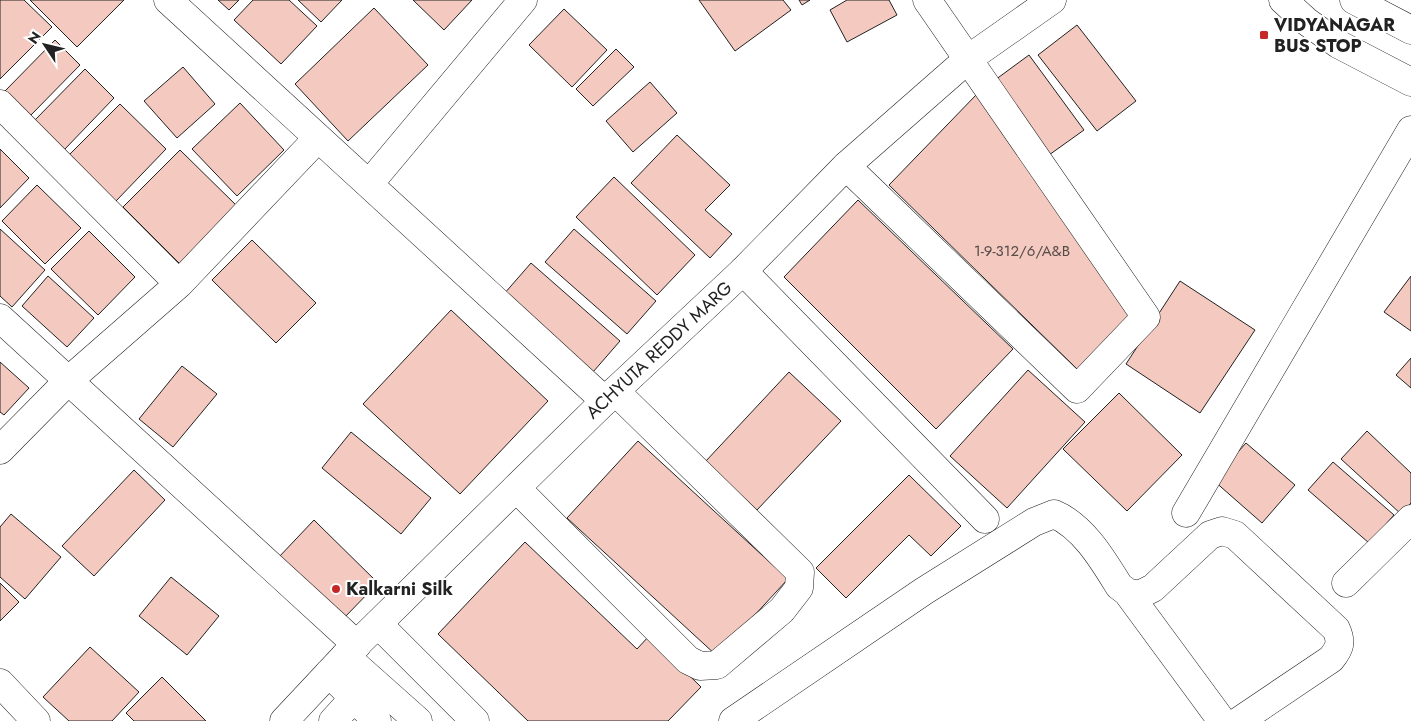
<svg xmlns="http://www.w3.org/2000/svg" width="1411" height="721" viewBox="0 0 1411 721" font-family="Jost,sans-serif">
<rect width="100%" height="100%" fill="#fff"/>
<path fill="#f3c9c0" stroke="#222" d="M 0,0 L 24,0 L 52,27 L 0,79 Z
M 30,0 L 124,0 L 77,47 Z
M 218,0 L 239,0 L 229,10 Z
M 253,0 L 289,0 L 317,26 L 281,64 L 234,20 Z
M 298,0 L 342,0 L 321,22 Z
M 413,0 L 472,0 L 444,30 Z
M 699,0 L 783,0 L 791,10 L 735,51 Z
M 799,0 L 810,0 L 802,5 Z
M 889,0 L 897,15 L 847,42 L 830,10 L 847,0 Z
M 374,8 L 428,65 L 348,141 L 295,84 Z
M 564,9 L 607,50 L 572,87 L 529,45 Z
M 1077,25 L 1136,101 L 1097,131 L 1038,55 Z
M 55,40 L 80,65 L 30,116 L 5,91 Z
M 616,49 L 634,67 L 593,106 L 576,89 Z
M 1029,55 L 1084,130 L 1049,155 L 995,80 Z
M 183,67 L 215,104 L 177,138 L 144,101 Z
M 85,69 L 114,98 L 64,150 L 34,121 Z
M 650,82 L 677,113 L 633,152 L 606,121 Z
M 977,94 L 1136,316 L 1079,371 L 889,185 Z
M 240,103 L 284,150 L 237,196 L 192,149 Z
M 120,104 L 166,149 L 116,201 L 69,155 Z
M 677,135 L 730,185 L 705,210 L 732,234 L 710,258 L 631,183 Z
M 0,149 L 29,178 L 0,208 Z
M 180,150 L 237,206 L 180,264 L 123,207 Z
M 614,177 L 695,255 L 657,295 L 576,217 Z
M 37,185 L 81,228 L 45,264 L 2,221 Z
M 858,200 L 1013,349 L 936,429 L 784,277 Z
M 0,229 L 45,270 L 12,307 L 0,296 Z
M 574,229 L 656,301 L 627,334 L 545,262 Z
M 89,231 L 135,277 L 98,315 L 51,269 Z
M 252,240 L 316,303 L 276,343 L 212,280 Z
M 531,263 L 620,341 L 593,372 L 504,294 Z
M 48,276 L 94,318 L 67,347 L 22,306 Z
M 1411,276 L 1411,331 L 1384,312 Z
M 1180,281 L 1255,330 L 1200,413 L 1126,364 Z
M 451,310 L 548,401 L 460,494 L 363,404 Z
M 1411,358 L 1411,388 L 1396,375 Z
M 0,362 L 29,388 L 4,415 L 0,412 Z
M 182,366 L 217,394 L 173,447 L 139,419 Z
M 1028,370 L 1085,422 L 1007,508 L 950,456 Z
M 789,372 L 841,421 L 757,510 L 705,462 Z
M 1119,393 L 1182,455 L 1127,511 L 1063,449 Z
M 1367,431 L 1411,473 L 1411,503 L 1401,514 L 1341,459 Z
M 351,432 L 431,498 L 401,534 L 322,468 Z
M 638,441 L 788,579 L 717,656 L 567,518 Z
M 1246,443 L 1295,485 L 1262,523 L 1213,480 Z
M 1333,462 L 1394,515 L 1369,543 L 1308,490 Z
M 134,470 L 165,500 L 94,576 L 62,546 Z
M 909,475 L 961,526 L 931,556 L 909,535 L 846,598 L 816,568 Z
M 11,514 L 61,557 L 25,599 L 0,577 L 0,527 Z
M 314,520 L 378,583 L 342,620 L 278,558 Z
M 525,542 L 637,649 L 649,636 L 701,687 L 668,721 L 528,721 L 438,634 Z
M 171,577 L 219,616 L 187,655 L 139,616 Z
M 0,583 L 19,602 L 0,621 Z
M 90,647 L 139,692 L 112,721 L 69,721 L 43,697 Z
M 162,677 L 206,721 L 134,721 L 126,713 Z"/>
<g fill="none" stroke-linecap="round" stroke-linejoin="round">
<defs>
<path id="minor" d="M 168,0 L 605,401
M 0,104 L 179,284
M 846,166 L 1077,389 L 1146,317 L 927,0
M 369,184 L 523,0
M 743,271 L 985,519
M 0,318 L 357,645
M 0,450 L 68,381 L 179,284 L 318,138
M 516,488 L 688,660 L 700,666 L 717,665 L 782,610 L 799,588 L 800,572 L 615,391
M 1186,513 L 1411,130
M 1346,583 L 1411,519
M 1127,592 L 1222,721
M 378,624 L 475,721
M 345,656 L 418,721
M 329,673 L 377,721
M 0,683 L 36,721
M 333,721 L 354,698
M 733,721 L 924,591 L 1034,522 L 1054,514 C 1083,526 1103,560 1119,586 L 1127,592 L 1139,595 L 1153,588 L 1210,535 L 1222,531 L 1235,535 L 1336,629 C 1342,642 1340,648 1331,659 L 1239,721"/>
<path id="tertiary" d="M 284,721 L 345,656 L 516,488 L 615,391 L 743,271 L 846,166 L 968,59 L 1052,0"/>
<path id="primary" d="M 1283,0 L 1306,21 L 1338,44 L 1411,82
M 1354,0 L 1411,30"/>
</defs>
<use href="#minor" stroke="#222" stroke-width="29"/>
<use href="#tertiary" stroke="#222" stroke-width="29"/>
<use href="#primary" stroke="#222" stroke-width="29"/>
<use href="#minor" stroke="#fff" stroke-width="28"/>
<use href="#tertiary" stroke="#fff" stroke-width="28"/>
<use href="#primary" stroke="#fff" stroke-width="28"/>
</g>
<g fill="#c62828" stroke="#fff" stroke-width="2">
<rect x="1259" y="30" width="10" height="10" rx="2.5"/>
<circle cx="336" cy="589" r="5"/>
</g>
<g text-anchor="middle" dominant-baseline="central" stroke-width="4" stroke-linejoin="round" paint-order="stroke">
<g font-size="15" fill="#564c4a">
<text x="1022" y="251">1-9-312/6/A&amp;B</text>
</g>
<g font-size="18" font-weight="bold" fill="#222" stroke="#fff" text-anchor="start">
<text x="1274" y="25">VIDYANAGAR<tspan x="1274" dy="21">BUS STOP</tspan></text>
<text x="346" y="589">Kalkarni Silk</text>
</g>
<g font-size="18" fill="#222" stroke="#fff">
<text transform="translate(659 350) rotate(-43)">ACHYUTA REDDY MARG</text>
</g>
</g>
<g transform="translate(45 45) rotate(305)" stroke="#ffffff" stroke-width="4" paint-order="stroke">
<path d="M0-4L9 19L0 12L-9 19Z" fill="#222222"/>
<text y="-8" font-size="14" font-weight="bold" text-anchor="middle" fill="#222222">N</text>
</g>
</svg>
